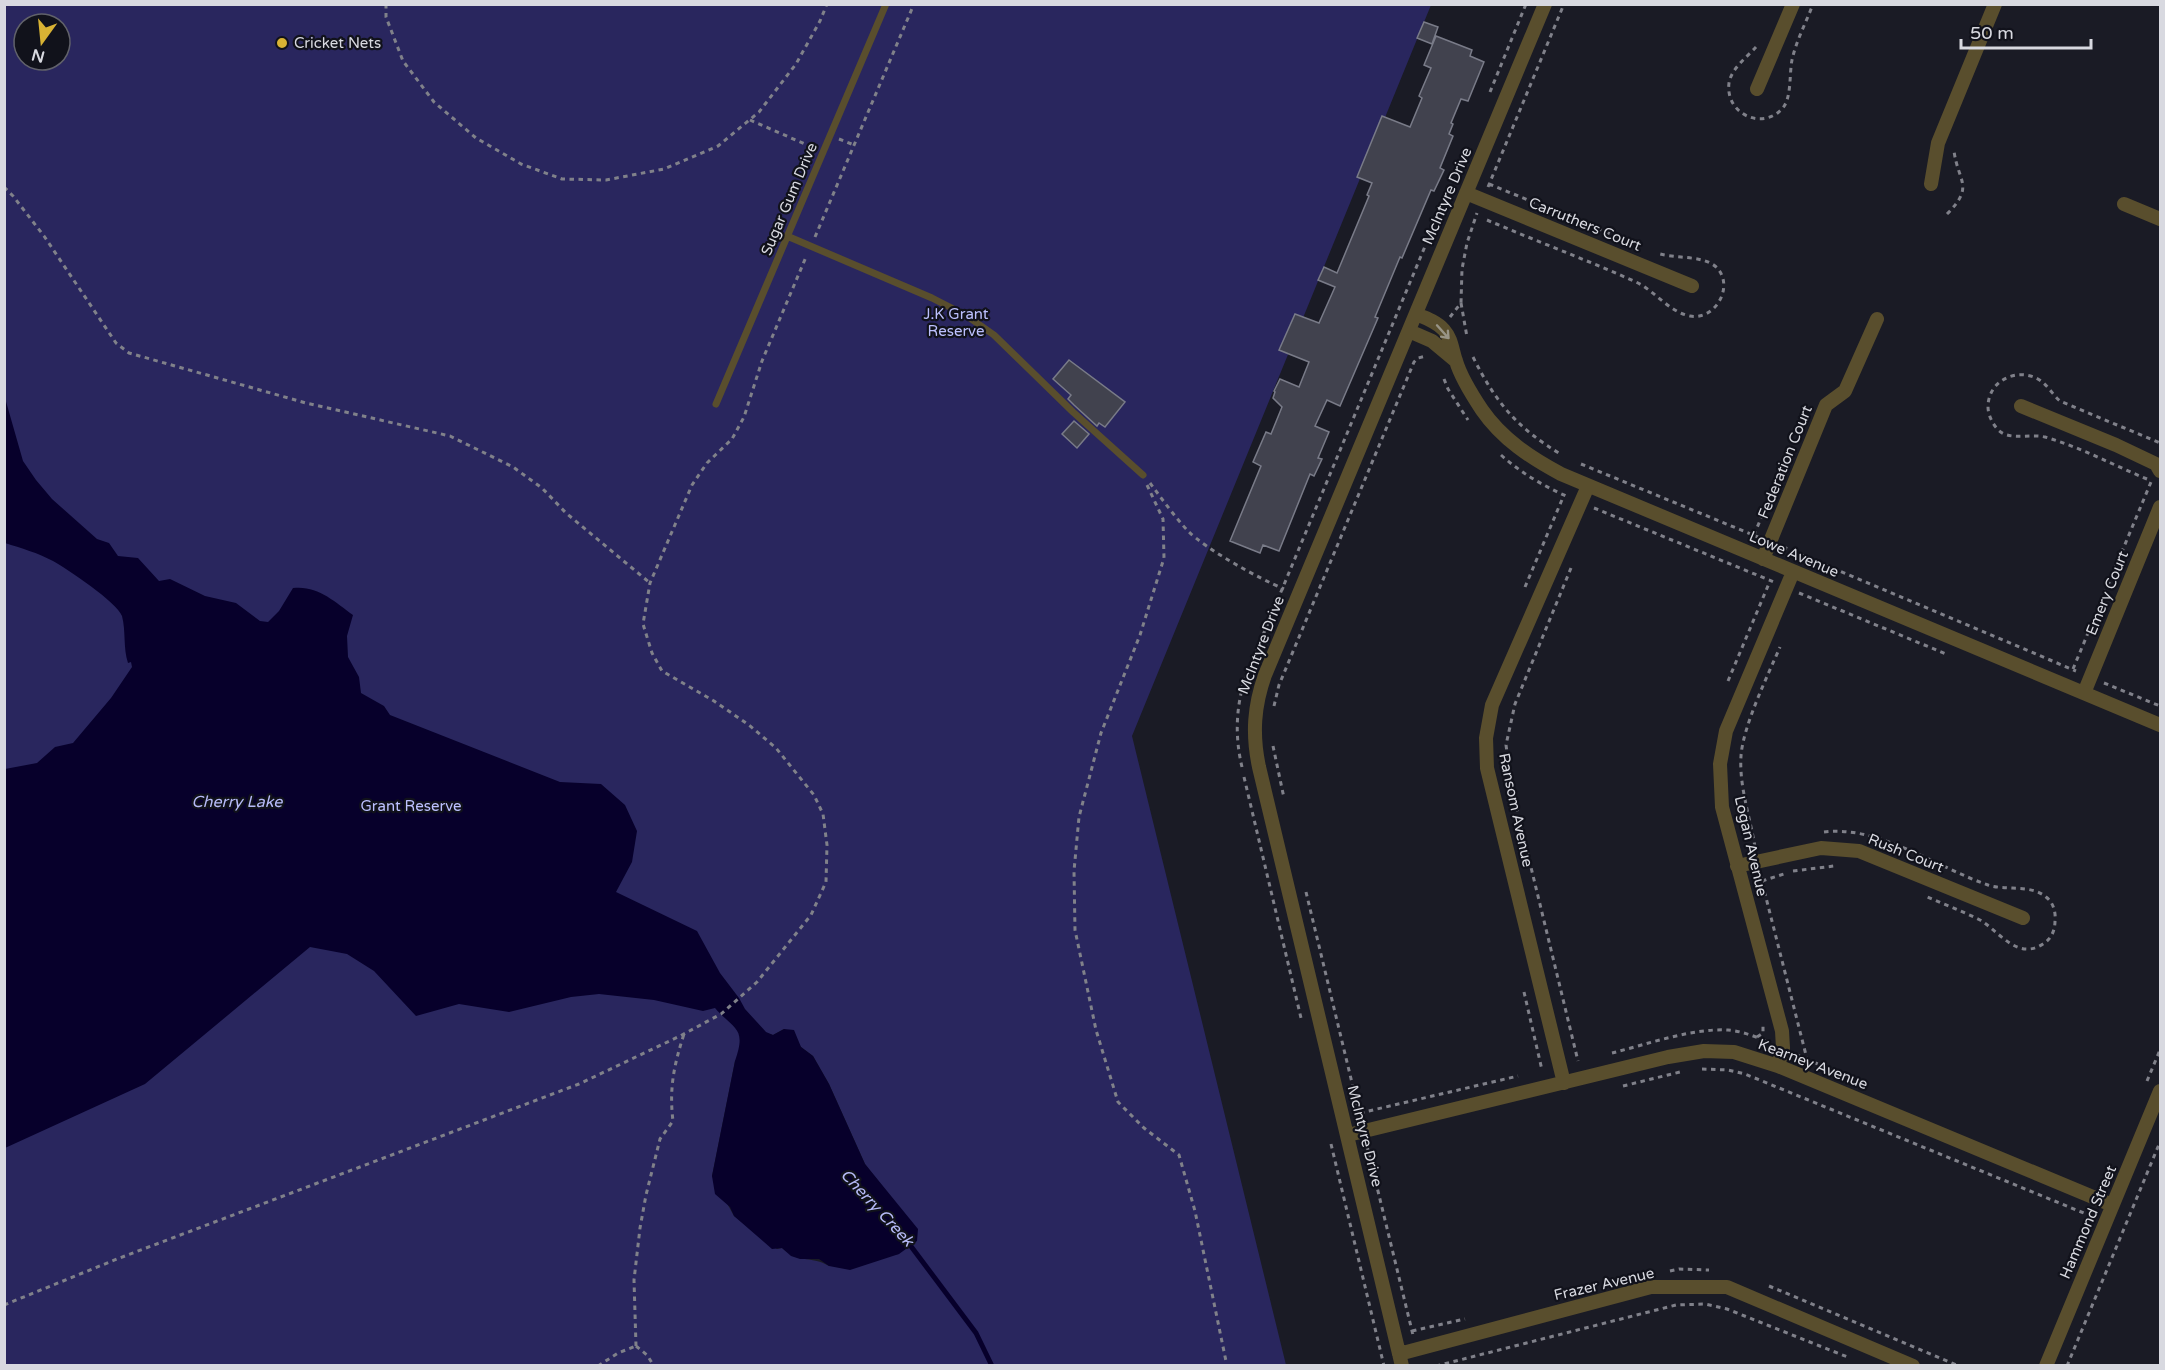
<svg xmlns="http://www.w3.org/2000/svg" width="2165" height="1370" viewBox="0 0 2165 1370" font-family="'Varela Round',sans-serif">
<rect width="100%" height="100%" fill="#1a1b25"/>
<path fill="#29265e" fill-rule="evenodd" d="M 5,5 L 1431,5 L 1132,736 L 1286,1365 L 5,1366 ZM 24,24 L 60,24 L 60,60 L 24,60 ZM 784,1029 L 796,1040 L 801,1047 L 813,1056 L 829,1084 L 865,1164 L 883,1187 L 899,1254 L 829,1266 C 811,1255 802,1265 782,1248 L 777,1249 L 734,1216 L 712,1176 L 735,1061 L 766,1033 L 773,1035 Z"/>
<path fill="#07002b" d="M 5,398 L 23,461 L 36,480 L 52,499 L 97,539 L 109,543 L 118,556 L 138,558 L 159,581 L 170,579 L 205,596 L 236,603 L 260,621 L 268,622 L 279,611 L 293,588 C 317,585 334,601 353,615 L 347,636 L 348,657 L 359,677 L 361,693 L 384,706 L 390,715 L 560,782 L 601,784 L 625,805 L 637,831 L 632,862 L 616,892 L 697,931 L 720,973 L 739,998 L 745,1009 L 766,1032 L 773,1035 L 784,1029 L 794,1030 L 801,1047 L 813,1056 L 829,1084 L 865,1164 L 918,1229 L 917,1241 L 899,1254 L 850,1270 L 829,1266 L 819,1259 L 800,1259 L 791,1256 L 782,1248 L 772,1249 L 734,1216 L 730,1207 L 715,1194 L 712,1176 L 735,1061 C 747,1027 734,1030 715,1008 L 703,1011 L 654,1000 L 599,994 L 571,997 L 509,1012 L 459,1004 L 416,1016 L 374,971 L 347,954 L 310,947 L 145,1084 L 5,1148 L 5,769 L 37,763 L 55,747 L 73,743 L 111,698 L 132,667 L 131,662 L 128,663 C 123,648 126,631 122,616 C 117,602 67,569 53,561 C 38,553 21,548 5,543 Z"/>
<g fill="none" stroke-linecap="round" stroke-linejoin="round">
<path stroke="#07002b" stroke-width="5" d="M 907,1241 L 976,1333 L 992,1366"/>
</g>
<path fill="#41424e" stroke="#797b88" stroke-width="1.5" d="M 1424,22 L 1438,27 L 1432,44 L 1417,38 Z
M 1436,36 L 1472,50 L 1470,56 L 1484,62 L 1468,101 L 1461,99 L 1451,123 L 1453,124 L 1449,134 L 1453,136 L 1440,168 L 1444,170 L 1434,191 L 1431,190 L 1402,258 L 1400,257 L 1375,317 L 1378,318 L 1340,406 L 1327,400 L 1315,426 L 1329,432 L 1318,458 L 1322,459 L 1314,476 L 1310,474 L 1279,551 L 1263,545 L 1260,553 L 1230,541 L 1261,466 L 1253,462 L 1266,432 L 1271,434 L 1282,407 L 1273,398 L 1275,392 L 1274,391 L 1280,379 L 1299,387 L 1309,362 L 1279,350 L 1295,314 L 1319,323 L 1335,287 L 1318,280 L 1324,267 L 1337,273 L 1369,196 L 1367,195 L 1372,183 L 1357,177 L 1382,116 L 1410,127 L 1422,98 L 1419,96 L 1431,68 L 1424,65 Z
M 1069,360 L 1125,402 L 1105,427 L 1099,423 L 1097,426 L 1074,405 L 1068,399 L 1071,395 L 1053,379 Z
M 1074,421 L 1089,434 L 1077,448 L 1062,434 Z"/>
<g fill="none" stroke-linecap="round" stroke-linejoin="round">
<path stroke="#80818a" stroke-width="3" stroke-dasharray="4.5 4.5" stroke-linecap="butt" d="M 386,4 L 386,17 L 403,61 L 434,102 L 476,138 L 521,164 L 562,179 L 606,180 L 664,169 L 718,146 L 759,112 L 796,64 L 820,21 L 827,4
M 1756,47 C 1747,57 1731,69 1729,83 C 1725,113 1761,131 1782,109 C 1792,98 1789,75 1792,60 C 1796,41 1806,23 1813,4
M 1490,92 L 1526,4
M 750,120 L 814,148
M 839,139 L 854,145
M 1489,184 L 1623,239
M 4,187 L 13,196 L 44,236 L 116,343 L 129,353 L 306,403 L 450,436 L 513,467 L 542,488 L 566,513 L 650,583
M 1488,187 L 1564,4
M 1947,214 C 1975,186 1958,182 1954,151
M 1487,220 C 1536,241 1587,260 1636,282 C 1655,291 1669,312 1690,316 C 1716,321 1736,284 1715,266 C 1701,255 1675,259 1657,253
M 815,237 L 914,4
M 1461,303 L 1467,337
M 1450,317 L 1461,303 L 1462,269 L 1467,243 L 1477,213
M 1473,357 C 1496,403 1517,428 1562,455
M 1444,379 L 1448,389 L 1468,420
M 1501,455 C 1521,473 1542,485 1566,496
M 1581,464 L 1758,537
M 2147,479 C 2113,465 2080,447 2045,437 C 2031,434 2017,439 2004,434 C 1995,430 1988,416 1988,407 C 1988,379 2020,366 2041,381 C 2048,386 2053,395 2060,401 L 2160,443
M 1150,483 C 1162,499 1174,516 1188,531 C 1207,550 1258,578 1284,589
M 1147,485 L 1163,519 L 1164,558 L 1140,635 L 1101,733 L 1079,817 L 1074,871 L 1075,930 L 1096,1030 L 1118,1102 L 1144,1128 L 1179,1155 L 1195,1211 L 1227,1366
M 1594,508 L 1774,582
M 1754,535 L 1777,480
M 1783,547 L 2076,671
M 1571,568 L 1515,704 L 1506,745 L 1512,789 L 1578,1061
M 1525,587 L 1564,495
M 1799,593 L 1946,654
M 1253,659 L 1441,208
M 2073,669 L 2151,482
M 1728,681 L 1770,581
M 2104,683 L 2160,706
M 1274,706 L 1279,685 L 1414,362 L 1418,358 L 1426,356
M 1273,746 L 1284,798
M 1242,767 C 1234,734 1236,700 1249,668
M 1244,777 L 1301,1018
M 1824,832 C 1879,825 1938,868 1988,885 C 2006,891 2031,884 2046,897 C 2053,902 2056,912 2055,921 C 2055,931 2051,939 2043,944 C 2017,961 1999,931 1980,920 C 1962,911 1943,904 1925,896
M 1755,847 C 1750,817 1739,786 1741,756 C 1743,726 1768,675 1780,647
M 1793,871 L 1834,866
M 1760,874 L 1807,1059
M 1762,881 L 1787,873
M 1306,892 L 1360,1116
M 1524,992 L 1542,1070
M 1757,1037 L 1763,1033 L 1763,1026
M 1612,1053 C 1648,1044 1692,1028 1728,1030 C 1742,1031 1756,1037 1769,1042
M 1797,1055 L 1846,1076
M 1702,1069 L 1728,1070 L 1745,1074 L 2091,1216
M 2147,1081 L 2160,1050
M 1623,1086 L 1680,1072
M 1360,1113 L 1518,1076
M 1331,1144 L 1384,1366
M 1367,1146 L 1413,1335
M 1670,1271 L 1679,1269 L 1709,1270
M 1769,1286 L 1959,1366
M 4,1305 L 117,1259 L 579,1084 L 680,1036 L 721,1014 L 757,982 L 811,915 L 826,882 L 827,845 L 823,814 L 814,795 L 776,748 L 749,725 L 714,701 L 662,671 L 652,653 L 643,624 L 650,583 L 692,485 L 707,463 L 732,439 L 744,417 L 762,361 L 806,257
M 1412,1331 L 1465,1319
M 636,1346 L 634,1280 L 640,1228 L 646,1195 L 660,1139 L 673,1121 C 669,1088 674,1065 684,1034
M 636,1346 L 647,1355 L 654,1366
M 598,1366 L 618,1353 L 636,1346
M 1436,1366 L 1676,1305 L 1705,1304 L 1727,1309 L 1850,1358
M 2067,1366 L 2160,1142"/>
<path stroke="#594e2d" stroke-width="7" d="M 787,236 L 932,298 L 967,316 L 994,335 L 1073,412 L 1143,475
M 716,404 L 886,4"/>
<path stroke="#594e2d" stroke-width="14" d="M 1757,89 L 1793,4
M 1931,184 L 1938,143 L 1995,4
M 1466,193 L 1692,286
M 2124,204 L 2160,219
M 1416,314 C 1426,318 1437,322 1444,330 C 1452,339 1452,350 1456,361 C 1461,378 1472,395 1482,410 C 1502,439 1531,458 1561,474 L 2160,725
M 1409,331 L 1432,341 L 1456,361
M 2021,406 L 2116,445 L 2156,464 L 2160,471
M 1763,559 L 1826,405 L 1845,391 L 1877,319
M 2084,693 L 2160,507
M 1737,866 L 1821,848 L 1859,851 L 2023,918
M 1778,1066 L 1783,1048 L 1782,1031 L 1722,807 L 1720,764 L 1726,731 L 1793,572
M 1564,1083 L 1487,768 L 1486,738 L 1492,705 L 1588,486
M 1348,1135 L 1668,1057 L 1704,1051 L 1734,1052 L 1778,1066 L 2112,1205
M 1399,1354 L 1651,1287 L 1727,1287 L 1913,1366
M 1402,1366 L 1259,767 C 1252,734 1254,706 1265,675 L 1545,4
M 2046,1366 L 2160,1091"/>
</g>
<defs><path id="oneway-shaft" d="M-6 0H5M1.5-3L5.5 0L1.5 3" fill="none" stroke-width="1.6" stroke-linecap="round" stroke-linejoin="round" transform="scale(1.5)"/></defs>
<use stroke="#989486" href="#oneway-shaft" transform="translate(1443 332) rotate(48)"/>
<circle fill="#d9b334" stroke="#11121b" stroke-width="2" cx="282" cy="43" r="6"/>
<g text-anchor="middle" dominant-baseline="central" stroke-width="4.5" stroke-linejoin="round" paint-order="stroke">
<g font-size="15" fill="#d8d9e0" stroke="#11121b" text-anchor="start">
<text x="294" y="43">Cricket Nets</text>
</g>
<g font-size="15" fill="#d8d9e0" stroke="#11121b">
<text transform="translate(1447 196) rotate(-67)">McIntyre Drive</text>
<text transform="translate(789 199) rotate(-67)">Sugar Gum Drive</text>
<text transform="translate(1585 224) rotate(22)">Carruthers Court</text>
<text transform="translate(1785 462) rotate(-68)">Federation Court</text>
<text transform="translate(1794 554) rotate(23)">Lowe Avenue</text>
<text transform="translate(2107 593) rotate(-68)">Emery Court</text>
<text transform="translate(1261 645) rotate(-69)">McIntyre Drive</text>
<text transform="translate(1516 810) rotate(78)">Ransom Avenue</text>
<text transform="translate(1751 846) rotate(77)">Logan Avenue</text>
<text transform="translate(1906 853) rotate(22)">Rush Court</text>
<text transform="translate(1813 1064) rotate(21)">Kearney Avenue</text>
<text transform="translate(1365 1136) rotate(76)">McIntyre Drive</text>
<text transform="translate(2088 1222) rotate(-67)">Hammond Street</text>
<text transform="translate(1604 1284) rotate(-13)">Frazer Avenue</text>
</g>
<g font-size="15" fill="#bcc0fe" stroke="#11121b">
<text x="956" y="314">J.K Grant<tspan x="956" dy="17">Reserve</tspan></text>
<text x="411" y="806">Grant Reserve</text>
</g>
<g font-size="16" font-style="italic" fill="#b6baf7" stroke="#11121b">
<text x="237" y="802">Cherry Lake</text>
<text transform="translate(877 1208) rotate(47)">Cherry Creek</text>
</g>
</g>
<rect width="2165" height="1370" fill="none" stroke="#d8d9e0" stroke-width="12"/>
<g transform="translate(42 42) rotate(195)"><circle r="28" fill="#11121b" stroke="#61626a" stroke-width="1.5"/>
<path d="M0-4.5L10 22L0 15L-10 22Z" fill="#d9b334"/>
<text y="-9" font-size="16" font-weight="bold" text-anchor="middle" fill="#d8d9e0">N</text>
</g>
<path d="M1961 39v9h130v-9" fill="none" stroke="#d8d9e0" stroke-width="3"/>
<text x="1970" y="39" font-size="18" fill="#d8d9e0" stroke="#11121b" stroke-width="4.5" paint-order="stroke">50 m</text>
</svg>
